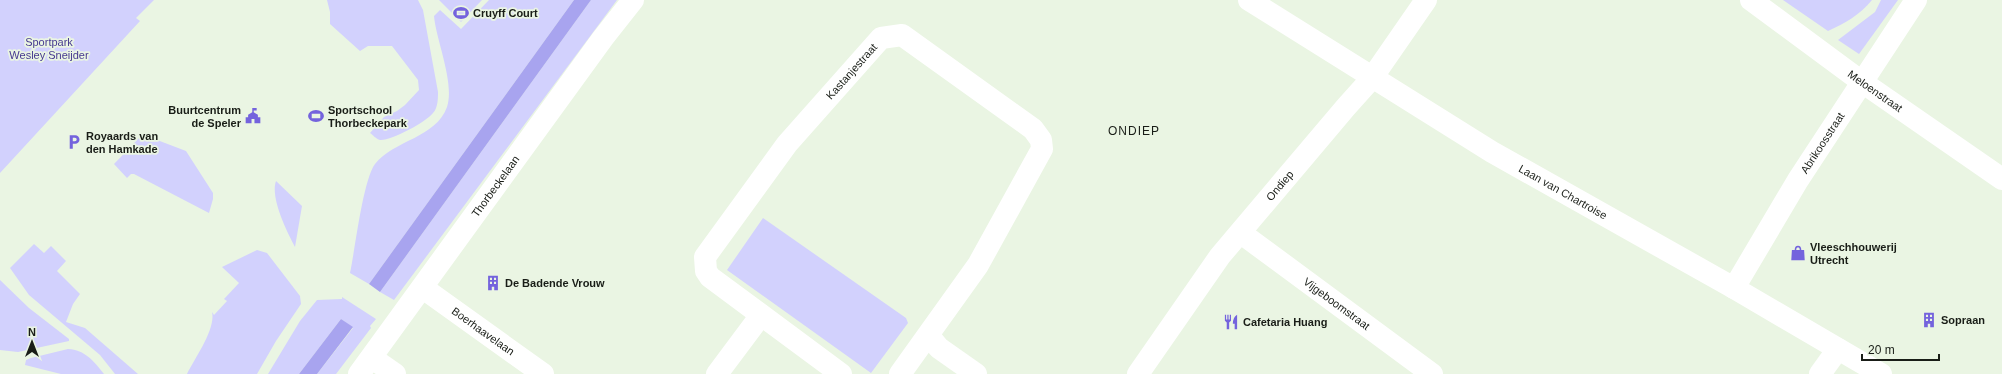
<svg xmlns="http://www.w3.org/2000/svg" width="2002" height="374" viewBox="0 0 2002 374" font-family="Arial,sans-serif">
<rect width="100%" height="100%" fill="#eaf5e3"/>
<path fill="#d2d1fd" d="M 0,0 L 154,0 L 136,18 L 140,21 L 0,173 Z
M 327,0 L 418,0 L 423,10 L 438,92 C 438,98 438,108 433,113 C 426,122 391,141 380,140 C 376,139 373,135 370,133 L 384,117 L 397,111 L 405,105 L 419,90 L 418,80 L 392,46 L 368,46 L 360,51 L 330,24 L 330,12 Z
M 439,0 L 482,0 L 461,22 Z
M 489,0 L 574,0 L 369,284 L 350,273 C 355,250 363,180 375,164 C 394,140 436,138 447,107 C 455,83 436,40 434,16 L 440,10 L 461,29 Z
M 591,0 L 617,0 L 394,300 L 380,292 Z
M 1783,0 L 1872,0 C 1860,15 1845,23 1828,31 Z
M 1881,0 L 1898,0 L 1859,54 L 1838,40 L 1875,12 Z
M 144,135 L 186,151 L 213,193 L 213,199 L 209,213 L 134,174 L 131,174 L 127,178 L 114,164 L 141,136 Z
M 276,181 L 302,206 L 295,247 C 287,232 270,198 276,181 Z
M 763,218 L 906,318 L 908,323 L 871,373 L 727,270 Z
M 34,244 L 44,253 L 51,246 L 66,261 L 57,271 L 80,294 L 73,304 L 66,322 L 85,328 L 138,374 L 115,374 L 100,355 L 29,295 L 10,268 Z
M 257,250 L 267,253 L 300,296 L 301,304 L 276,341 L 257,374 L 187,374 C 195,358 216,329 212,312 L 214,315 L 227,301 L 224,299 L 239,283 L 222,267 Z
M 0,280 L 29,308 L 69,339 L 69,341 L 18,352 L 0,350 Z
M 342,297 L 376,319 L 370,326 L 371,328 L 336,374 L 317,374 L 353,328 L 341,319 L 299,374 L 268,374 L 300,321 L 317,300 L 342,299 Z
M 68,349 C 85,350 94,361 104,374 L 61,374 L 25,365 L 26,360 L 31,358 Z"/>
<path fill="#a8a4ef" d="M 574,0 L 591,0 L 380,292 L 369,284 Z
M 341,319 L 353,327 L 317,374 L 299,374 Z"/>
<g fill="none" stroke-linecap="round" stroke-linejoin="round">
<g stroke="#fff" stroke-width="22">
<path id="s1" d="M 1751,0 L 1862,82 L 2002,179"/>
<path id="s2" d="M 1241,233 L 1432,374"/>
<path id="s3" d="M 423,288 L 543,374"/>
<path id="s4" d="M 1734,288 L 1798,180 L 1916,0"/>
<path d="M 929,336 L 939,348 L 976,374"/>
<path d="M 372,358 L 395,374"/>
<path id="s5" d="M 359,374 L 603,38 L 633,0"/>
<path d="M 717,374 L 761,315"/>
<path id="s6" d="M 841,374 L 710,277 L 706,271 L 705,257 L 787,144 L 881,38 L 902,35 L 1033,129 L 1041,140 L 1042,149 L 978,265 L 900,374"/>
<path id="s7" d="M 1138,374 L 1220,256 L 1346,107 L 1372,78 L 1426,0"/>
<path d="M 1820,374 L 1838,349"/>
</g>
<path stroke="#fff" stroke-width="22" id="s8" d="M 1249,0 L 1492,152 L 1734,288 L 1881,374"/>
</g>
<defs>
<symbol id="stadium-bare" viewBox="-9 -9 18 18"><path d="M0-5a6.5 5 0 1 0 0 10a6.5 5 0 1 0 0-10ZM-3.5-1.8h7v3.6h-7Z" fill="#7463dd" stroke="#eaf5e3" stroke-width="2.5" paint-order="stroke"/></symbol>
<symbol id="civic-bare" viewBox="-9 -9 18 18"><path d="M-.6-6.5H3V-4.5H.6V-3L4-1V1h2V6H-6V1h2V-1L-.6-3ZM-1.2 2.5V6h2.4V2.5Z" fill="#7463dd" stroke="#eaf5e3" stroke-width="2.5" paint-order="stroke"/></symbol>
<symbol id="parking-bare" viewBox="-9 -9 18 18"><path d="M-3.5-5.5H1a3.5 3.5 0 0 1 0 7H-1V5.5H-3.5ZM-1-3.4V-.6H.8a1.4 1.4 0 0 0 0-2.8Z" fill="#7463dd" stroke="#eaf5e3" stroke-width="2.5" paint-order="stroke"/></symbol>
<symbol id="shop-bare" viewBox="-9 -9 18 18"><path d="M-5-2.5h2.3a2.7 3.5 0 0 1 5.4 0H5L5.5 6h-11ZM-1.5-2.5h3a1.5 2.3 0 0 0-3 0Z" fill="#7463dd" stroke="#eaf5e3" stroke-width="2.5" paint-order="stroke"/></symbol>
<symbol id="building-bare" viewBox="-9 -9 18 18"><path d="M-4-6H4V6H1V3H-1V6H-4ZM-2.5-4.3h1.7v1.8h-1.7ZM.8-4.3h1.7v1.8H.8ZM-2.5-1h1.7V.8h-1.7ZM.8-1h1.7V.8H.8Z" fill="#7463dd" stroke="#eaf5e3" stroke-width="2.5" paint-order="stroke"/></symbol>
<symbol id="restaurant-bare" viewBox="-9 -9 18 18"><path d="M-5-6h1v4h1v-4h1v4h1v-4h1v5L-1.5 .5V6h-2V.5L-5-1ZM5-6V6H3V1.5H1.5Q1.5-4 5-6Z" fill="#7463dd" stroke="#eaf5e3" stroke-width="2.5" paint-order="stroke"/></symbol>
</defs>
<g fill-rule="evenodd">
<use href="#stadium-bare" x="450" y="2" width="22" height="22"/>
<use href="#civic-bare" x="242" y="105" width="22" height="22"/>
<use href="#stadium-bare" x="305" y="105" width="22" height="22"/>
<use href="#parking-bare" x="63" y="131" width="22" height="22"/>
<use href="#shop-bare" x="1787" y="242" width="22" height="22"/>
<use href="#building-bare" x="482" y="272" width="22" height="22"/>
<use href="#building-bare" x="1918" y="309" width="22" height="22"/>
<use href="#restaurant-bare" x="1220" y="311" width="22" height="22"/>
</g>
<g text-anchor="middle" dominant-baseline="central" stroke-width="3.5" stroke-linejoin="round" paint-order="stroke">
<g font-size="11" font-weight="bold" fill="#191d17" stroke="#eaf5e3" text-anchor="start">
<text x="473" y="13">Cruyff Court</text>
<text x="241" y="110" text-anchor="end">Buurtcentrum<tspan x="241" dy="13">de Speler</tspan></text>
<text x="328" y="110">Sportschool<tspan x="328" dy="13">Thorbeckepark</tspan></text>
<text x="86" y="136">Royaards van<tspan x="86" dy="13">den Hamkade</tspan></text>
<text x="1810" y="247">Vleeschhouwerij<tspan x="1810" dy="13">Utrecht</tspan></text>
<text x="505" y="283">De Badende Vrouw</text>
<text x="1941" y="320">Sopraan</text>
<text x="1243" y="322">Cafetaria Huang</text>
</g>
<g font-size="11" fill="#473a90" stroke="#eaf5e3">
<text x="49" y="42">Sportpark<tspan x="49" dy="13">Wesley Sneijder</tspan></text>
</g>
<g font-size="11" fill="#191d17" stroke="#eaf5e3">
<text stroke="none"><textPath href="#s6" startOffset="421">Kastanjestraat</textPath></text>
<text stroke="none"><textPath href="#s1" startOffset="154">Meloenstraat</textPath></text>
<text stroke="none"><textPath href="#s4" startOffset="170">Abrikoosstraat</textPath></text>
<text stroke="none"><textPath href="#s7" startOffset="236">Ondiep</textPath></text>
<text stroke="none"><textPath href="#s5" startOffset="232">Thorbeckelaan</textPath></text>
<text stroke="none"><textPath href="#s8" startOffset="368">Laan van Chartroise</textPath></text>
<text stroke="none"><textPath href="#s2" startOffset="119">Vijgeboomstraat</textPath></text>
<text stroke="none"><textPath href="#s3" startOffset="74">Boerhaavelaan</textPath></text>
</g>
<g font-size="12" letter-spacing="1" fill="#191d17" stroke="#eaf5e3">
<text x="1134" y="131">ONDIEP</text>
</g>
</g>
<g transform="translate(32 342)" stroke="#eaf5e3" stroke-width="3" paint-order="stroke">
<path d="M0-3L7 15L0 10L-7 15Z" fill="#191d17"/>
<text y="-6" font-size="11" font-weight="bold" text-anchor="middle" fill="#191d17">N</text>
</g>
<path d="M1862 354v6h77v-6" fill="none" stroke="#191d17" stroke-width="2"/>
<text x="1868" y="354" font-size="12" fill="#191d17" stroke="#eaf5e3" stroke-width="3" paint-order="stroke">20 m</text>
</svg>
